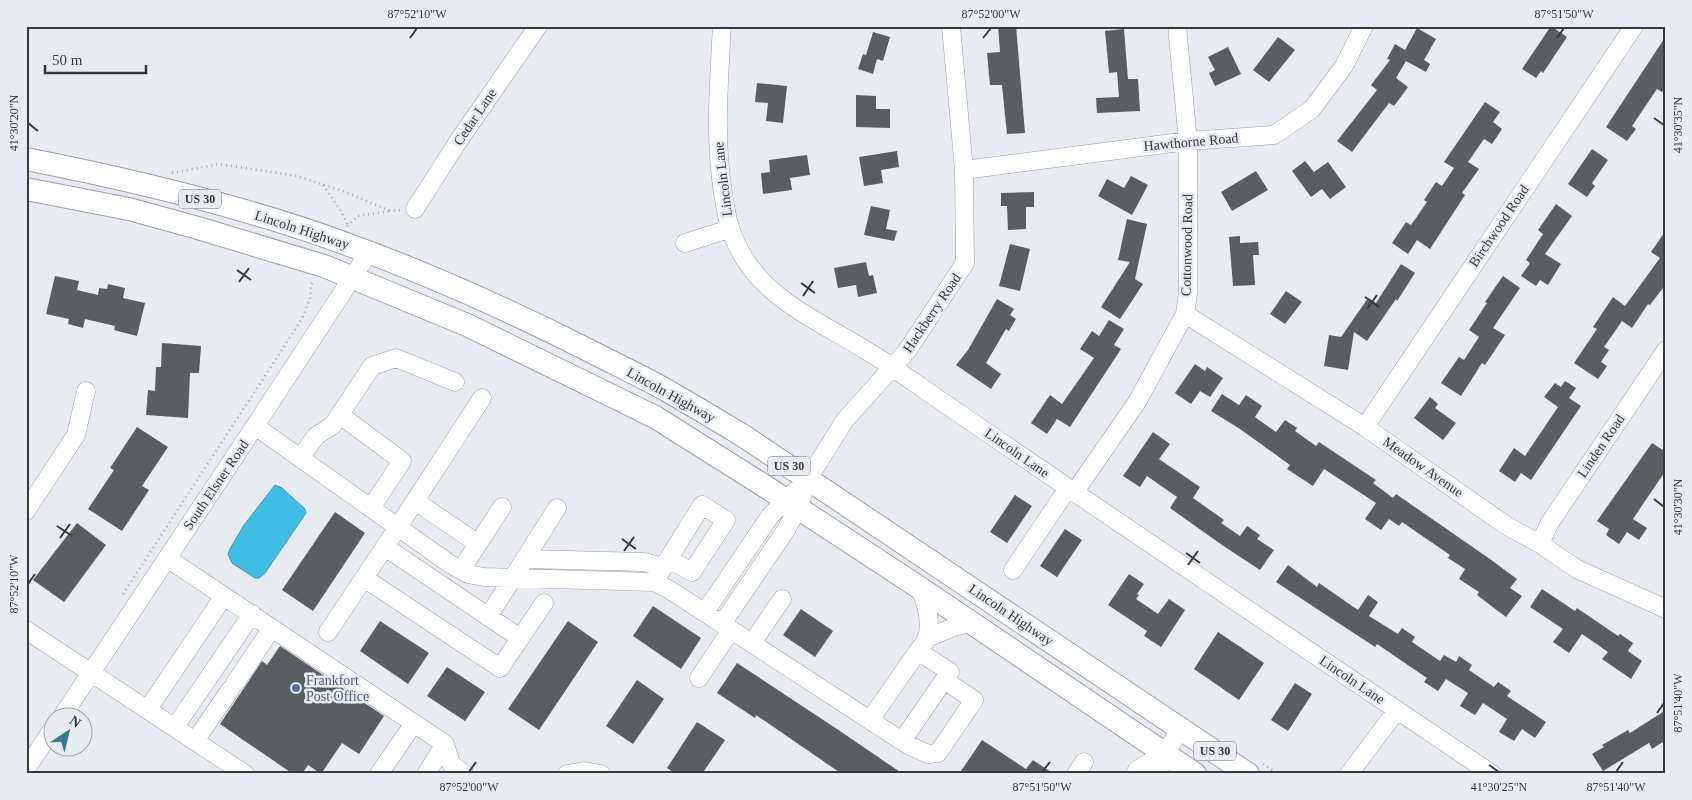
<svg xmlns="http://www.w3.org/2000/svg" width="1692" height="800" viewBox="0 0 1692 800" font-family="'Times New Roman',serif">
<rect width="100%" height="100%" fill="#e8ecf2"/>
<path fill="#3fbde3" stroke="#3d95b1" d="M 275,485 L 282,488 L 305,509 L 306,513 L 265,573 L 259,578 L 255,578 L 232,563 L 228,554 L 230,549 L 244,525 Z"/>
<path fill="#5a5e63" d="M 998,26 L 1016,26 L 1025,133 L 1007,134 L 1002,85 L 990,85 L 987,53 L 1000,52 Z
M 1551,26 L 1567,37 L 1543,73 L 1541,71 L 1536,78 L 1522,69 Z
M 1417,28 L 1436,39 L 1424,60 L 1430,64 L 1426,72 L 1406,61 L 1396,78 L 1408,87 L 1394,106 L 1389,103 L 1352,152 L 1337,141 L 1377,90 L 1371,85 L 1390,60 L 1387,59 L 1395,44 L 1405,50 Z
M 1124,29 L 1128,79 L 1138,79 L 1140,111 L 1097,113 L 1096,98 L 1119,97 L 1117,72 L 1109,73 L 1105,31 Z
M 873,32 L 890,37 L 883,61 L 877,59 L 873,74 L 858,69 L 863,54 L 866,55 Z
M 1666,36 L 1666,86 L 1662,92 L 1657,89 L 1632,126 L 1636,129 L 1627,141 L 1606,127 Z
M 1278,37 L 1295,50 L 1269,82 L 1253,70 Z
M 1228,47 L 1241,74 L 1215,86 L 1209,73 L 1215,70 L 1208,57 Z
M 757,83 L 787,86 L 783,123 L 766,121 L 768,103 L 755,102 Z
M 856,95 L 876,96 L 876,109 L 890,109 L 890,128 L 856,127 Z
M 1485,102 L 1500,112 L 1493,122 L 1502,129 L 1492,144 L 1484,139 L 1468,162 L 1479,169 L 1462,193 L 1465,195 L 1430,249 L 1417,240 L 1408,254 L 1392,243 L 1406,222 L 1411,225 L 1427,202 L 1424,200 L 1436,182 L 1442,186 L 1454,168 L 1444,162 Z
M 1592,149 L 1608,160 L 1592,183 L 1595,186 L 1587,197 L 1568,184 Z
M 897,151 L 899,167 L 881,170 L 883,183 L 864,186 L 859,157 Z
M 807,155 L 810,175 L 790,178 L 792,190 L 763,194 L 761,173 L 770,172 L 769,160 Z
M 1305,161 L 1314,172 L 1328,162 L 1346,187 L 1330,199 L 1322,189 L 1311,197 L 1292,171 Z
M 1256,171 L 1268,190 L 1232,211 L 1221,192 Z
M 1131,176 L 1148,185 L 1132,215 L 1098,196 L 1107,179 L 1124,188 Z
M 1034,192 L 1034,207 L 1026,207 L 1026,229 L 1008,230 L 1007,206 L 1001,206 L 1001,193 Z
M 1556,204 L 1572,216 L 1545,254 L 1561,264 L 1548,285 L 1540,280 L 1536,286 L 1521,276 L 1530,263 L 1526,260 L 1543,234 L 1538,230 Z
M 871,206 L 890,210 L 886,229 L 897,231 L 894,241 L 864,235 Z
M 1127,219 L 1147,224 L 1135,279 L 1143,284 L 1120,319 L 1101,307 L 1130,262 L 1118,260 Z
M 1666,230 L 1666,284 L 1650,305 L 1648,304 L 1632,328 L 1622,321 L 1604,347 L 1609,350 L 1601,362 L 1607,366 L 1598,379 L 1574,363 L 1597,329 L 1593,327 L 1613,297 L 1625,306 L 1660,258 L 1651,252 Z
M 1240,236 L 1240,243 L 1258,242 L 1259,255 L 1253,255 L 1255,285 L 1233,286 L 1229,237 Z
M 1010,244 L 1030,249 L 1020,291 L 999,286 Z
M 866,262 L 869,276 L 873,275 L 877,293 L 858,297 L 856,285 L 838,288 L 834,268 Z
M 1401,264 L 1415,273 L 1397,301 L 1396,299 L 1367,341 L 1354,332 L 1348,370 L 1324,366 L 1329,335 L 1341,337 L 1368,298 L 1376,303 Z
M 55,276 L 79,281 L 77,290 L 98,295 L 99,288 L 107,289 L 108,284 L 125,288 L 123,298 L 145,303 L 137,336 L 114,330 L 115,326 L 85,319 L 83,328 L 68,324 L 69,319 L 46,314 Z
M 1503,276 L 1520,288 L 1493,328 L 1505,335 L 1485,365 L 1482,363 L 1461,396 L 1441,383 L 1459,357 L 1464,360 L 1479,337 L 1469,330 L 1487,303 L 1485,302 Z
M 1286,291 L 1302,302 L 1285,324 L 1270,314 Z
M 997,299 L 1014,309 L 1010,315 L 1016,319 L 1009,331 L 1006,329 L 986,363 L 1001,374 L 991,389 L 956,365 L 968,350 Z
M 1109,320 L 1124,329 L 1114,345 L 1121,349 L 1070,427 L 1057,419 L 1047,434 L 1031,423 L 1050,395 L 1062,404 L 1094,358 L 1080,349 L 1092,331 L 1099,336 Z
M 162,343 L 201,346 L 199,373 L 190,373 L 188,418 L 146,415 L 148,390 L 155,391 L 156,367 L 161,367 Z
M 1195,364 L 1205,371 L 1207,367 L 1223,378 L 1210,397 L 1200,391 L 1191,404 L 1175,393 Z
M 1565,381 L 1576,388 L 1569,398 L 1581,406 L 1531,480 L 1521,473 L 1515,482 L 1499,471 L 1514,448 L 1525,456 L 1558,407 L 1544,397 L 1555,383 L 1561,387 Z
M 1222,394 L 1239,405 L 1246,395 L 1262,406 L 1255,417 L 1276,432 L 1285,420 L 1297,428 L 1295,431 L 1316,446 L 1319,442 L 1376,480 L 1373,483 L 1393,498 L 1396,494 L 1490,559 L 1517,579 L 1510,588 L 1522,596 L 1506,617 L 1477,595 L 1479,592 L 1459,579 L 1465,569 L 1448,558 L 1450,555 L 1402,522 L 1399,526 L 1389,519 L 1381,530 L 1365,519 L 1376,503 L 1324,469 L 1313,486 L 1287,469 L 1290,465 L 1240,429 L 1211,411 Z
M 1430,397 L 1438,404 L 1435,408 L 1456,423 L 1443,440 L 1414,418 Z
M 137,427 L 168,447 L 142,486 L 149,490 L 122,531 L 88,509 L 114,470 L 110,468 Z
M 1153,432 L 1170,444 L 1159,459 L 1200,487 L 1193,498 L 1224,520 L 1221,523 L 1240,536 L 1247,526 L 1260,535 L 1257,539 L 1274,550 L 1260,570 L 1222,545 L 1170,508 L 1177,497 L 1147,476 L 1140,487 L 1123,476 Z
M 1652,443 L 1666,452 L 1666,470 L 1633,519 L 1647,528 L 1639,540 L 1627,532 L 1619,544 L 1606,535 L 1609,529 L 1597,521 Z
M 1015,495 L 1032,506 L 1007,543 L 990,532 Z
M 335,512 L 365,533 L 313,611 L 282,590 Z
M 77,523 L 106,545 L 64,602 L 33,580 Z
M 1065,529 L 1082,540 L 1057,577 L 1040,566 Z
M 1288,565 L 1317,587 L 1319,583 L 1358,610 L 1368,595 L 1378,602 L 1369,616 L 1398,634 L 1402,628 L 1415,637 L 1412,642 L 1440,661 L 1444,655 L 1456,662 L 1459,656 L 1472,665 L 1469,670 L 1494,687 L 1498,682 L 1511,691 L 1507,696 L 1546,722 L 1535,738 L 1522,729 L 1514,741 L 1499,732 L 1507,719 L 1483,703 L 1475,715 L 1460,706 L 1468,693 L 1446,679 L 1438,691 L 1424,682 L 1427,678 L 1377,644 L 1375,647 L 1276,582 Z
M 1129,574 L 1144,584 L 1137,594 L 1139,595 L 1136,599 L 1158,614 L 1169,599 L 1185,610 L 1161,647 L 1144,636 L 1147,631 L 1108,605 Z
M 1542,589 L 1575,611 L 1577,608 L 1618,636 L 1620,634 L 1633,643 L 1628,651 L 1642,661 L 1631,679 L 1602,659 L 1608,652 L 1582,634 L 1569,653 L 1553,642 L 1563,629 L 1530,607 Z
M 653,606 L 701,638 L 681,669 L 633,636 Z
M 801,609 L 833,631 L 815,657 L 783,635 Z
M 380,621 L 429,653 L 408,684 L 360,651 Z
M 568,621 L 598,642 L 539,730 L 508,709 Z
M 1218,632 L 1264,663 L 1239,700 L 1194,669 Z
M 280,646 L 384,716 L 359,754 L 342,743 L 321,774 L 308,765 L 302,774 L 293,774 L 220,724 L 262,661 L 267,665 Z
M 737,663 L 837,729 L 903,774 L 842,774 L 756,715 L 755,718 L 717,693 Z
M 447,667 L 485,692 L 465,721 L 427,696 Z
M 637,680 L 664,699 L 633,744 L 606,726 Z
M 1295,683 L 1312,694 L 1288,731 L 1271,720 Z
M 1666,710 L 1666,740 L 1652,749 L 1649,743 L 1603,771 L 1592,754 L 1604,747 L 1602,745 L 1628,730 L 1630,733 Z
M 697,722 L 725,740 L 702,774 L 676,774 L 667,768 Z
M 982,740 L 1026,769 L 1033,760 L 1054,774 L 959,774 Z"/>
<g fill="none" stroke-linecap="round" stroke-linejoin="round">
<defs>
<path id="minor" d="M 722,26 C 719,82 714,137 723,193 C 727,219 730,235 744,258 C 772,303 824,324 867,351 C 883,360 899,372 915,383 C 1106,515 1299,644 1492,774
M 964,170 L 1188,141 L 1274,135 L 1312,109 L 1344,66 L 1364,26
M 415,209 L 457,143 L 538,26
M 685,243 L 729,229
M 1185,314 L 1365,427 L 1507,526 L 1540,544 L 1577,569 L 1666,609
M 340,415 L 402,461 L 371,508
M 255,426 L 450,564 L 468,574 L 484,577 L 654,582 L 670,590 L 908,745 L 928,754 L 938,753 L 974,700 L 944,680 L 950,672 L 918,651 L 870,720
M 1365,427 L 1634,26
M 300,458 L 316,436 L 333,425 L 372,366 L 396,358 L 455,382
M 1074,493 L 1137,402 L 1185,314 L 1188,293 L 1188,141 L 1177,26
M 415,501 L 477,543
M 26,511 L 76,435 L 86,391
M 1540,544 L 1549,524 L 1666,350
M 385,547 L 520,638
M 167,558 L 445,744 L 451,764 L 464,774
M 525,559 L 644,562 L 663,567
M 461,570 L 502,507
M 1013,570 L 1068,488
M 364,578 L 500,668 L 544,603
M 654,582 L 702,505 L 726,520 L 692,572 L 668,559
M 705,612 L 770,516 L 795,491
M 488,617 L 557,508
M 722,624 L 786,530 L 798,508 L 808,479 L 845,420 L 907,351 L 965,263 L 964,170 L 951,26
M 26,630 L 245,774
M 328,632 L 398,527 L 482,398
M 927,638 L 954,627 L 972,622
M 752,643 L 782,599
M 918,651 C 921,647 926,642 927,637 C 932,621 926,603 920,588
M 699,678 L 731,630
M 235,683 L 272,628
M 148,709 L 224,596
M 61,718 L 255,426 L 369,252
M 175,727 L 252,614
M 195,741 L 230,690
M 902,741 L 944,680
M 26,769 L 52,730
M 379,774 L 414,723
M 426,774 L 445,744
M 567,774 L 584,771 L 601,774
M 1076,774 L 1084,762
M 1135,774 L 1137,770 L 1165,753
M 1159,774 L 1165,753 L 1181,729
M 1349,774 L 1397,710"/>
<path id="major" d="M 26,159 C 133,180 239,205 341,242 C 427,273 509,310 590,351 C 615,364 641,376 666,390 C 692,405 717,420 742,435 L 1248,774
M 26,189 L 129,209 L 198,228 L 324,266 L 467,325 L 655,417 L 763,485 L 920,588 L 1195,774"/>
</defs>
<use href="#minor" stroke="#9b9fa4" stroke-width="19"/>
<use href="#major" stroke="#9b9fa4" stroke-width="24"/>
<path stroke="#a5a9ad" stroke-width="2.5" stroke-dasharray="1 4" stroke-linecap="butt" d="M 172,173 L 219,164 L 297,176 L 340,190 L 391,211 L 401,210
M 323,185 L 341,211 L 347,224
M 347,226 L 358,216 L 391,211
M 123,594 L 302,319 L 310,298 L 311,285 L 313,282
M 1263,764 L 1278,774"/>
<use href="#minor" stroke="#fff" stroke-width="18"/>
<use href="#major" stroke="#fff" stroke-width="22"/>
</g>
<path fill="none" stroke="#37393b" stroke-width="2" d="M 410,38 L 417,28M 983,38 L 991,28M 1557,38 L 1564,28M 1654,118 L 1664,125M 28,123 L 38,131M 237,270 L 251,280M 239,282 L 249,268M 801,283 L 815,293M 803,296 L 813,281M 1365,297 L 1379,307M 1367,309 L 1377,295M 1654,499 L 1664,507M 57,526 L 72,536M 60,538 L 70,524M 622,539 L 636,549M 624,551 L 634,537M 1186,553 L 1200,563M 1188,565 L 1198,551M 28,584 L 35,574M 1657,713 L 1664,703M 1489,765 L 1499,772M 469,772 L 476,762M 1042,772 L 1050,762M 1616,772 L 1623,762"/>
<circle fill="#5c6f8a" stroke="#e8ecf2" stroke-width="2" cx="296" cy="688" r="5"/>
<g text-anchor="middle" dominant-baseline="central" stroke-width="5" stroke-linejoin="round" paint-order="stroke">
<g fill="#e8ecf2" stroke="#6c6f72" stroke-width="1">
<rect x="179" y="189.5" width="42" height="19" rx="4"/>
<rect x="768" y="456.5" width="42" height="19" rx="4"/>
<rect x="1194" y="741.5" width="42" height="19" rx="4"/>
</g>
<g font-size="12" font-weight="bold" fill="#37393b">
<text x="200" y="199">US 30</text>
<text x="789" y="466">US 30</text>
<text x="1215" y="751">US 30</text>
</g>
<g font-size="14" fill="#37393b" stroke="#e8ecf2">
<text transform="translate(475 117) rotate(-56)">Cedar Lane</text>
<text transform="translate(1191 142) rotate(-5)">Hawthorne Road</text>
<text transform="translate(723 179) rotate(-97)">Lincoln Lane</text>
<text transform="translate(1499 226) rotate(-56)">Birchwood Road</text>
<text transform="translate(302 230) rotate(18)">Lincoln Highway</text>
<text transform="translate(1187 245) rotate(-89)">Cottonwood Road</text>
<text transform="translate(932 313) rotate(-56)">Hackberry Road</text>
<text transform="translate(671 395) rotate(29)">Lincoln Highway</text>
<text transform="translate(1601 446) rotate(-56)">Linden Road</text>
<text transform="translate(1017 453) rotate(35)">Lincoln Lane</text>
<text transform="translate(1423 467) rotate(35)">Meadow Avenue</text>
<text transform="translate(216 485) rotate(-56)">South Elsner Road</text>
<text transform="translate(1011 615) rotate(34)">Lincoln Highway</text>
<text transform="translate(1352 680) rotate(34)">Lincoln Lane</text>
</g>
<g font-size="14" fill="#4e5e75" stroke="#e8ecf2" text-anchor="start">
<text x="306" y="680">Frankfort<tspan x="306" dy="16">Post Office</tspan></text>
</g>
</g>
<rect width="1692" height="800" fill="none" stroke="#e8ecf2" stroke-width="55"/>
<g transform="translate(68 732) rotate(35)"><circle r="24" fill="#e8ecf2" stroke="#a1a4a9"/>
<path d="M0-4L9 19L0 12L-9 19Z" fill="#377a8a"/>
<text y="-8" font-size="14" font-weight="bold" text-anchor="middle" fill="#37393b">N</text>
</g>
<path d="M45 65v8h101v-8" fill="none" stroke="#37393b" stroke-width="2.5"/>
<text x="52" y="65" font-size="15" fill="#37393b" stroke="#e8ecf2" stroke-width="4" paint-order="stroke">50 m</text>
<rect x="28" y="28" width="1636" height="744" fill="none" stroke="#37393b" stroke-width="2"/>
<g font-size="12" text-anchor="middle" fill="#37393b">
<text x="417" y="18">87°52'10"W</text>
<text x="991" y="18">87°52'00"W</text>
<text x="1564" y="18">87°51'50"W</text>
<text transform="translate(14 123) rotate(-90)" y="4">41°30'20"N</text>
<text transform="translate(1678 125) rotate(-90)" y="4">41°30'35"N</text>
<text transform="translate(1678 507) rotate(-90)" y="4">41°30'30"N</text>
<text transform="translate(14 584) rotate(-90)" y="4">87°52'10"W</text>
<text transform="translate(1678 703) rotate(-90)" y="4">87°51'40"W</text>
<text x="469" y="791">87°52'00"W</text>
<text x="1042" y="791">87°51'50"W</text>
<text x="1499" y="791">41°30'25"N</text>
<text x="1616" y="791">87°51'40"W</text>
</g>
</svg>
